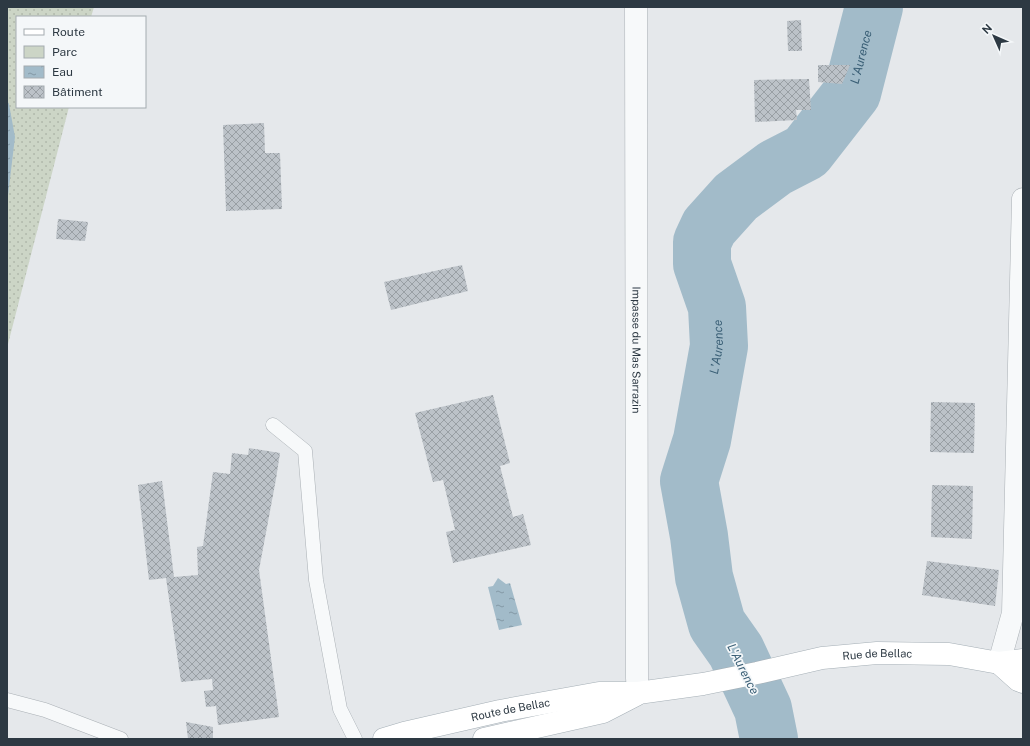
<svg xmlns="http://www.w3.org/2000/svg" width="1030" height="746" viewBox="0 0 1030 746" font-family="'Public Sans',sans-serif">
<defs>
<pattern id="green-dots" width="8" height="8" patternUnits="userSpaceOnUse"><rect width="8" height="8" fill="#ccd5c6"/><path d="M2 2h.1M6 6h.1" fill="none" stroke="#b0b8ab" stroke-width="1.8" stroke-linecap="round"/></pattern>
<pattern id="water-ripples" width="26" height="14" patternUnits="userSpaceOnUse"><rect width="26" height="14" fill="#a2bbc9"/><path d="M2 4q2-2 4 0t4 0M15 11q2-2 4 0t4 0" fill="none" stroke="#8499a5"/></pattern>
<pattern id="building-cross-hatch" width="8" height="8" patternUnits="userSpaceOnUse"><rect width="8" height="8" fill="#bcc2c8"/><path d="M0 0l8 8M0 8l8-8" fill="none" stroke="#999fa4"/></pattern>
</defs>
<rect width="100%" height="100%" fill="#e5e8eb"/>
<path fill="url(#green-dots)" d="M 7,7 L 94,7 L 91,17 L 17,17 L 17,107 L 69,107 L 7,348 Z"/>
<path fill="url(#water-ripples)" d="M 862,7 L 874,7 L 852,93 L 806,152 L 775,168 L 736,197 L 709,227 L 702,242 L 702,264 L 717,307 L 719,346 L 702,440 L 689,481 L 699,536 L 704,577 L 717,624 L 736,651 L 714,657 L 706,631 L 692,598 L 679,535 L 683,512 L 679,468 L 698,397 L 700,366 L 706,329 L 704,312 L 691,270 L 689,242 L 696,207 L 708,196 L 797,144 L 843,91 L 857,42 Z
M 7,101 L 9,104 L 15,137 L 7,204 Z
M 498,578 L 506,584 L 510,583 L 522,625 L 499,630 L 488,587 L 493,586 Z
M 760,705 L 763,709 L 769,739 L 752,739 L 743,708 Z"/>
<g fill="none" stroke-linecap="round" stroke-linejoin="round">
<path stroke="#a2bbc9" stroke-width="58" id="s1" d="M 769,739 L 763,709 L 736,651 L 717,624 L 704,577 L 699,536 L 689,481 L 702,440 L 719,346 L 717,307 L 702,264 L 702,242 L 709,227 L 736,197 L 775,168 L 806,152 L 852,93 L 874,7"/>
</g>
<path fill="url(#building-cross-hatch)" d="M 801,20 L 802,51 L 788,51 L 787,21 Z
M 818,65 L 850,65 L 842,84 L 818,82 Z
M 809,79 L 811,110 L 796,110 L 797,120 L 755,122 L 754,80 Z
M 264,123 L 265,153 L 280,153 L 282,209 L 226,211 L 223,125 Z
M 58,219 L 88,222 L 85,241 L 56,239 Z
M 462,265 L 468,291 L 391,310 L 384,282 Z
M 493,395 L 510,463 L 500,466 L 513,517 L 523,514 L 531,545 L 453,563 L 446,532 L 455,530 L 443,480 L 433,482 L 415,413 Z
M 931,402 L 975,403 L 974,453 L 930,452 Z
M 249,448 L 280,453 L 276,479 L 259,570 L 279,717 L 218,725 L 216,706 L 206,707 L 204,691 L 213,690 L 212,679 L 181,682 L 166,578 L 149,580 L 138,485 L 162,481 L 174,577 L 198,575 L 197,547 L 203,546 L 213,472 L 230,474 L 232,453 L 248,455 Z
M 932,485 L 973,486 L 972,539 L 931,537 Z
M 927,561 L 999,570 L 995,606 L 922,595 Z
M 186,722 L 213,727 L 213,739 L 188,739 Z"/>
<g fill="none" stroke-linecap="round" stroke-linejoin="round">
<defs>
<path id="lane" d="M 273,425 L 305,451 L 316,580 L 340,709 L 355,739
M 7,700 L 45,710 L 121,739"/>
<g id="street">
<path id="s2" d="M 636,7 L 637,678 L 638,693"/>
<path d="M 999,663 L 1013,613 L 1023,199"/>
</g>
<g id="primary">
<path d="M 999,663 L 1018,680 L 1023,682"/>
<path id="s3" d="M 384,739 L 404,733 L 500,711 L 599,693 L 638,693 L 703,684 L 757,673 L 822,658 L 877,653 L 949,654 L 999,663 L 1023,660"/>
<path d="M 484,739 L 603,712 L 636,695"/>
</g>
</defs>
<use href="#lane" stroke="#aab0b5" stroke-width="15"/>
<use href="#street" stroke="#aab0b5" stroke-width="23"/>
<use href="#primary" stroke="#a5afb6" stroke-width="23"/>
<use href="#lane" stroke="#f7f9fa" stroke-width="14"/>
<use href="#street" stroke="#f7f9fa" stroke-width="22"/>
<use href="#primary" stroke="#fff" stroke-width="22"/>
</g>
<g text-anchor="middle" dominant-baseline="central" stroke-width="3.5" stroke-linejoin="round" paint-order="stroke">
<g font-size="11" fill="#2d3943" stroke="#f4f7f9">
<text stroke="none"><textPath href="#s2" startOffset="343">Impasse du Mas Sarrazin</textPath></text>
<text stroke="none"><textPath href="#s3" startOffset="502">Rue de Bellac</textPath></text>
<text stroke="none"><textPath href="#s3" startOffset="130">Route de Bellac</textPath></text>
</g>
<g font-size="12" font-style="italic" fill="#395e75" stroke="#f4f7f9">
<text stroke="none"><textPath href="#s1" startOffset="771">L'Aurence</textPath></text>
<text stroke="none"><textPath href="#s1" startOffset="411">L'Aurence</textPath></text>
<text transform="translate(743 669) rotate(63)">L'Aurence</text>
</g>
</g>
<rect width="1030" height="746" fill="none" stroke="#2d3943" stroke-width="16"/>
<rect x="16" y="16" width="130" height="92" fill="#f4f7f9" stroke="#a4abb0"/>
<rect x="24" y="29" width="20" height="6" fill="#ffffff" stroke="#a4abb0"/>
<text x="52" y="36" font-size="12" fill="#2d3943">Route</text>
<rect x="24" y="46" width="20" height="12" fill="#ccd5c6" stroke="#a4abb0"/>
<text x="52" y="56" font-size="12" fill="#2d3943">Parc</text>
<rect x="24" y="66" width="20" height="12" fill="url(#water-ripples)" stroke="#a4abb0"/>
<text x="52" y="76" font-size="12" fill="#2d3943">Eau</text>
<rect x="24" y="86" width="20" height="12" fill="url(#building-cross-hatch)" stroke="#a4abb0"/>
<text x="52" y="96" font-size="12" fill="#2d3943">Bâtiment</text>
<g transform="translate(994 36) rotate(315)" stroke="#f4f7f9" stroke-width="3" paint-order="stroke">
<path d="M0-3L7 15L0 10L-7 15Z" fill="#2d3943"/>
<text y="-6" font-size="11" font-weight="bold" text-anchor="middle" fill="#2d3943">N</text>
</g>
</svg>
